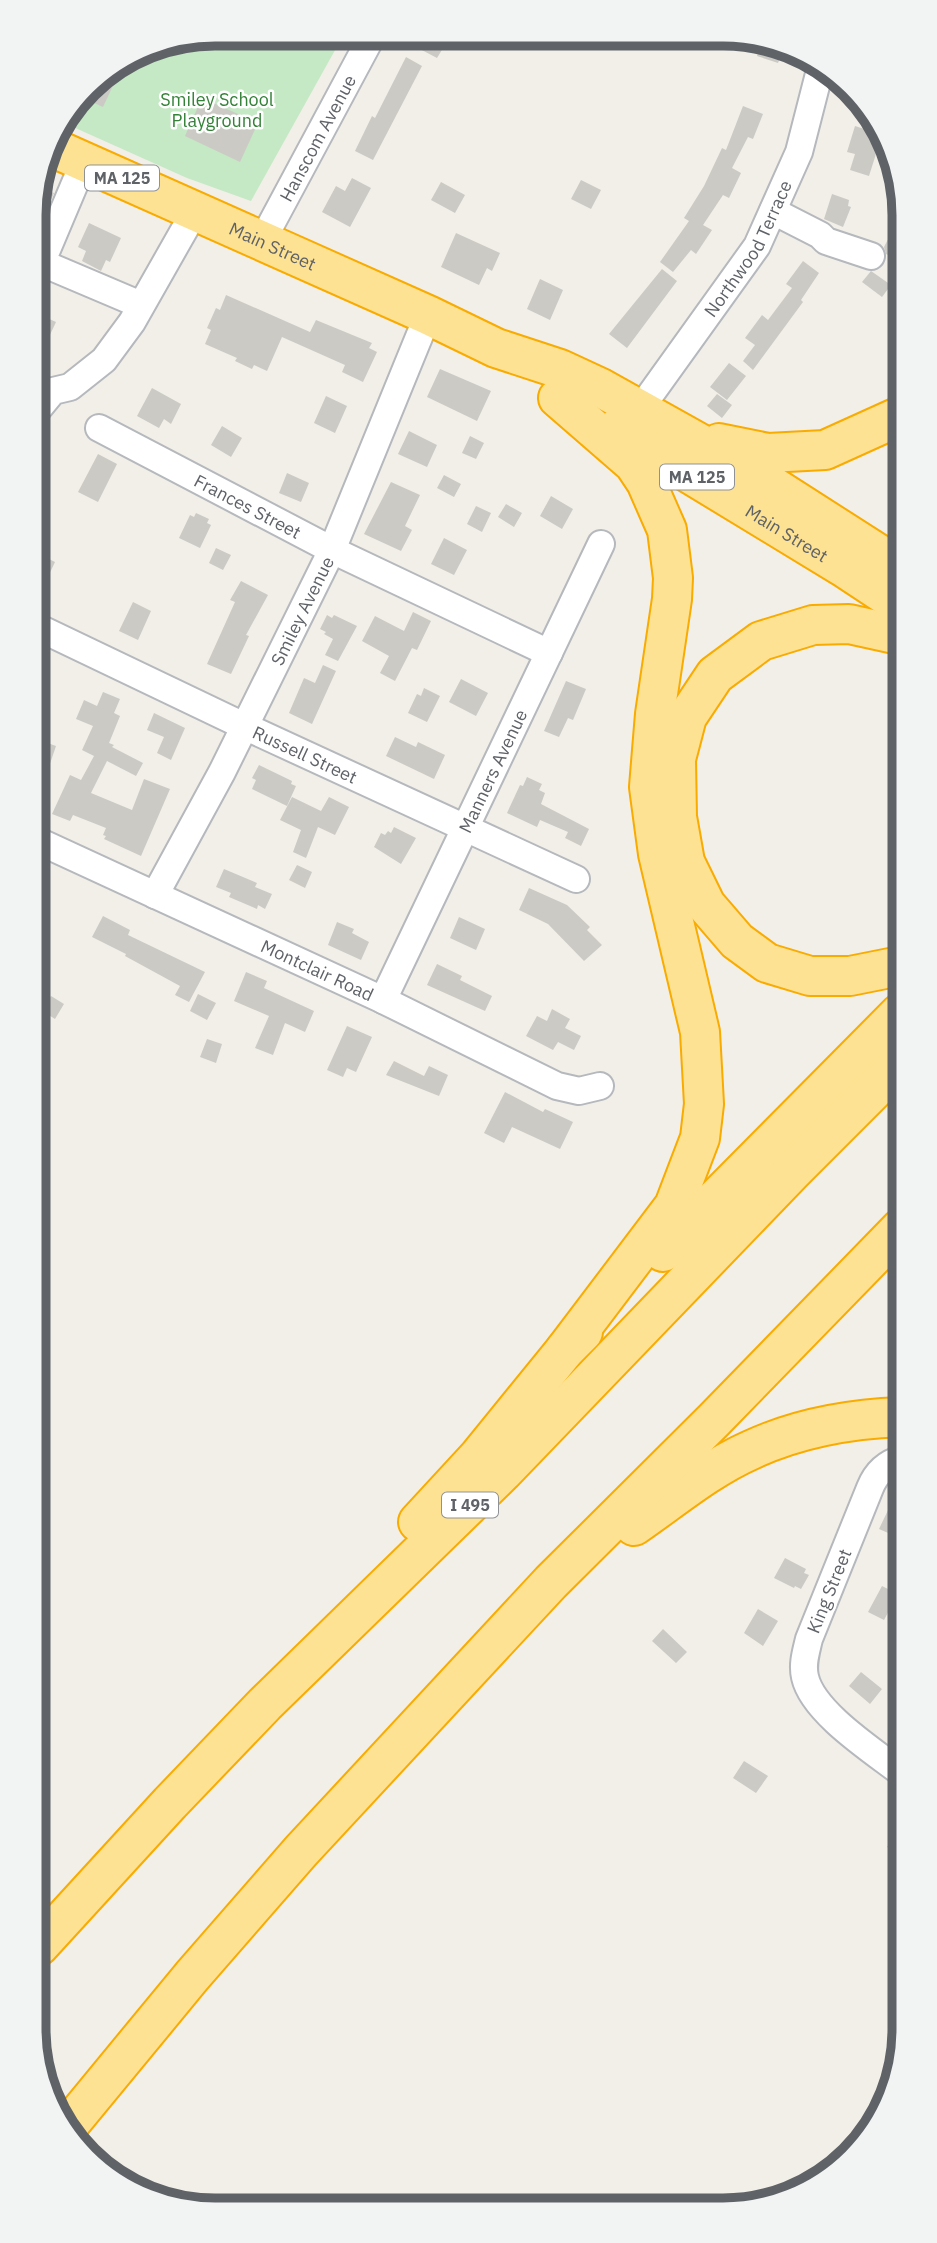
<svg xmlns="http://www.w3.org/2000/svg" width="937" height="2243" viewBox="0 0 937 2243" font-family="'IBM Plex Sans',sans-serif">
<rect width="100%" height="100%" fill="#f1efe8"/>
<path fill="#c5e8c5" d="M 215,33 L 344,34 L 251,201 L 187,178 L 62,122 L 95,79 L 146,47 Z"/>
<path fill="#cccac5" d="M 426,35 L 451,35 L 437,58 L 418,48 Z
M 763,40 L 783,50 L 778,63 L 757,56 Z
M 406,57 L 422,66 L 373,160 L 355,151 L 372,116 L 375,118 Z
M 125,60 L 103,107 L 81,97 L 95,79 Z
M 202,98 L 258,123 L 240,162 L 185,136 Z
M 743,106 L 763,114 L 753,139 L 748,137 L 732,168 L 741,173 L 729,198 L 723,195 L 703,225 L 712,230 L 696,254 L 691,250 L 673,272 L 660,262 L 689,221 L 684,218 L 704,186 L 722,148 L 726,150 Z
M 855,126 L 877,133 L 881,138 L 869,176 L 850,170 L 855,154 L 847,152 Z
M 352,178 L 371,188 L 350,227 L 322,212 L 336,186 L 345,191 Z
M 581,180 L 601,190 L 591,209 L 571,199 Z
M 441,182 L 465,195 L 455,213 L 431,200 Z
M 40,188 L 54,193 L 34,240 L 34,203 Z
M 832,194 L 849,200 L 848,206 L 851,207 L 843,227 L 824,219 Z
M 898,220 L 898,260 L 886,254 L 884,247 Z
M 89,223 L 121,238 L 110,262 L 106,260 L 101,271 L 82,261 L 86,251 L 78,247 Z
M 456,233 L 500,253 L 492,271 L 487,268 L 479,285 L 441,267 Z
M 803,261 L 819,273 L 801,300 L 803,302 L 753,370 L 743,361 L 755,345 L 745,338 L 762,315 L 768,320 L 792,288 L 786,284 Z
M 662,269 L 677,281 L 627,348 L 609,334 Z
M 871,271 L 891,285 L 882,297 L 862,282 Z
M 540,279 L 563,290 L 550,320 L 527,309 Z
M 226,295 L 310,332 L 316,320 L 372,343 L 369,348 L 377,352 L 363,382 L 342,372 L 345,365 L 282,337 L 267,371 L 254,365 L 252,369 L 235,361 L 237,358 L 205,344 L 211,330 L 207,328 L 216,308 L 220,310 Z
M 34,312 L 56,322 L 48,339 L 34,333 Z
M 729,363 L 746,376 L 727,400 L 710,387 Z
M 440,369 L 491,391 L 477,421 L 427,397 Z
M 152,388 L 181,404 L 171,424 L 164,419 L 159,428 L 137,416 Z
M 717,394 L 732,405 L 722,418 L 707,406 Z
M 326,396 L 347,406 L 335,433 L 314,423 Z
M 222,426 L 242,438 L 231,457 L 211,445 Z
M 409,431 L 437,445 L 427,467 L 398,454 Z
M 470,436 L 484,443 L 476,459 L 462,453 Z
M 98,454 L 117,464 L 98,502 L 78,492 Z
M 287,473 L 309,483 L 301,502 L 279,493 Z
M 444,475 L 461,484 L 454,497 L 437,488 Z
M 391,482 L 420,495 L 405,526 L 412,530 L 401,551 L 364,534 Z
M 551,496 L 573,509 L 562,529 L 540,516 Z
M 506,504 L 522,513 L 514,527 L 498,517 Z
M 476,506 L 491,513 L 482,532 L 467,524 Z
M 196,513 L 209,519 L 207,523 L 211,525 L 200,548 L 179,538 L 190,515 L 194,517 Z
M 444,538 L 467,550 L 454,575 L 431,564 Z
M 216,548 L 231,555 L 223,570 L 209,563 Z
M 39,554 L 55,562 L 35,604 L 35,562 Z
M 241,581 L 268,595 L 246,635 L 249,636 L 231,674 L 207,664 L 235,602 L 230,600 Z
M 133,602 L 151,611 L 138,640 L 119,631 Z
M 413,612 L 431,621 L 417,650 L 412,648 L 395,681 L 380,673 L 389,656 L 362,641 L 375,616 L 404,631 Z
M 327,615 L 332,618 L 334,615 L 357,626 L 338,661 L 325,655 L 333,639 L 324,634 L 326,632 L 320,629 Z
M 323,665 L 336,671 L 312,724 L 289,713 L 304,678 L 315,683 Z
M 461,679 L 488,693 L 476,716 L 449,702 Z
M 566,681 L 586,689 L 573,720 L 568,718 L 559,737 L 544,731 Z
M 424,688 L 440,696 L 427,722 L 408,713 L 417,694 L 421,696 Z
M 103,692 L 120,699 L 114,713 L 120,716 L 109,743 L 114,745 L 112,747 L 143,763 L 136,776 L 107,761 L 91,793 L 132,810 L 144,779 L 170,789 L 141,856 L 104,839 L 106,836 L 103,835 L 106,828 L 73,815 L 70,821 L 52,814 L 70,775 L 81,780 L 94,756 L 82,750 L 93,726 L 76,719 L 84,700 L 97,706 Z
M 154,713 L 185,728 L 171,760 L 157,753 L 164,737 L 147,730 Z
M 395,737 L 416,747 L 418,742 L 445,755 L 434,779 L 386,756 Z
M 42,741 L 56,746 L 38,799 L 35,799 L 35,760 Z
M 259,765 L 292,781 L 291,784 L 296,786 L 287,806 L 252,789 L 256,780 L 252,778 Z
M 527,777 L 542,784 L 539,790 L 545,793 L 541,804 L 589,829 L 581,846 L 565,838 L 568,832 L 540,820 L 537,827 L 507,813 L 520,785 L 523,786 Z
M 292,797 L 321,811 L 329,797 L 349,807 L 335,835 L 318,827 L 306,858 L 293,852 L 301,830 L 280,820 Z
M 394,827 L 416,838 L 401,864 L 374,847 L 381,833 L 385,835 L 388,831 L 391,833 Z
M 297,865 L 312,872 L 305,888 L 289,880 Z
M 224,869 L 257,883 L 255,887 L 272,894 L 265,909 L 258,905 L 257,909 L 229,897 L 231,893 L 216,887 Z
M 529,888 L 567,905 L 590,927 L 587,930 L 602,945 L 584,961 L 548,924 L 519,910 Z
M 103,916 L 130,930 L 128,935 L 205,972 L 189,1002 L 175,995 L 180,986 L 125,956 L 126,954 L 92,937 Z
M 459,917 L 485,929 L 476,950 L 450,938 Z
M 337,922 L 354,929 L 352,933 L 369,942 L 361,960 L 328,945 Z
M 437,964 L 462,976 L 460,980 L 492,996 L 485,1011 L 427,985 Z
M 246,972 L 267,981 L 264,988 L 314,1011 L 305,1032 L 285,1023 L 273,1055 L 255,1048 L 269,1016 L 234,1001 Z
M 198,994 L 216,1003 L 207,1020 L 190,1011 Z
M 51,996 L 64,1004 L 55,1019 L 41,1010 Z
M 552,1009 L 570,1019 L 565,1028 L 581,1036 L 574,1050 L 558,1042 L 553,1050 L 526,1036 L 537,1016 L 547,1021 Z
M 347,1026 L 372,1037 L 356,1072 L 347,1068 L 343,1077 L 327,1070 Z
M 207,1039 L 222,1044 L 216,1063 L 200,1057 Z
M 394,1061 L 424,1076 L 429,1066 L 448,1075 L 439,1096 L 386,1075 Z
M 505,1092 L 543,1112 L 545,1109 L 573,1122 L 560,1149 L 512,1127 L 504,1143 L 484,1133 Z
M 902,1481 L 902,1539 L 879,1529 Z
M 785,1558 L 806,1569 L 804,1573 L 809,1575 L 801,1589 L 795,1586 L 794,1588 L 774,1578 Z
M 882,1586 L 898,1594 L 884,1620 L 868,1612 Z
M 758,1609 L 778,1621 L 763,1646 L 744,1633 Z
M 663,1629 L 687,1652 L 676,1663 L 652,1641 Z
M 861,1672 L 882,1689 L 870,1704 L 849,1686 Z
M 744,1761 L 768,1776 L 756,1793 L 733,1778 Z
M 903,1823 L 903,1858 L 887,1847 Z"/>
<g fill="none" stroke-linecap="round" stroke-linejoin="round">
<defs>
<g id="minor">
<path d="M 84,162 L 43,259 L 49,266 L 141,305"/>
<path d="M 773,211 L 820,235 L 826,241 L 871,256"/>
<path id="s1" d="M 262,241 L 373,34"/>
<path id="s2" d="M 640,409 L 757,246 L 799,152 L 820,70"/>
<path d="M 34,414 L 53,391 L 70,387 L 104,360 L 132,322 L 195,211"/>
<path id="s3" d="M 99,428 L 332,550 L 549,653"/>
<path id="s4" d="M 35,626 L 244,726 L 576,879"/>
<path id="s5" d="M 36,840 L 383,1000 L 557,1086 L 579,1091 L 600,1086"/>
<path id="s6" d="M 155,895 L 222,772 L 332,550 L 428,315"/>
<path id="s7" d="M 383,1000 L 601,544"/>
<path d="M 902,1459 C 886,1463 876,1473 870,1488 L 809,1639 C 806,1652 802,1664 805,1677 C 813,1713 875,1752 903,1774"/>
</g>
<g id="highway">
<path id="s8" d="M 49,146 L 428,315 L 496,348 L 560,369 L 601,388 L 746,469 L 899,567"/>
<path d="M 558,398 L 634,464 L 646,482 L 667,530 L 673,578 L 672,599 L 655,714 L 649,787 L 658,854 L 700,1032 L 704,1104 L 700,1138 L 674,1206 L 565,1350"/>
<path id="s9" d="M 616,429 L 843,567 L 899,604"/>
<path d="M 719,443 L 768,453 L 825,450 L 898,417"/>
<path d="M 899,635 L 849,624 L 813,625 L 761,641 L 715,675 L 687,717 L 676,759 L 677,817 L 685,862 L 706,905 L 737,941 L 767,963 L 810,976 L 850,976 L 900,966"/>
<path d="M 663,1252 L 900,1013"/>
<path d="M 418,1522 L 478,1457 L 565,1350 L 583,1332"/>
<path d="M 634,1526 C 672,1500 708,1469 751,1450 C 798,1428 850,1419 901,1417"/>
<path d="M 39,1946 L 170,1803 L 265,1704 L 503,1472 L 792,1172 L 900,1064"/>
<path d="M 70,2124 L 192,1976 L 301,1851 L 551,1582 L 714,1420 L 901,1228"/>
</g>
</defs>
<use href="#minor" stroke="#b5b8bc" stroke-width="30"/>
<use href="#highway" stroke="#f9ab00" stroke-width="42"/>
<use href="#minor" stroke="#fff" stroke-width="26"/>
<use href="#highway" stroke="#fde293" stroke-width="38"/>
</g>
<g text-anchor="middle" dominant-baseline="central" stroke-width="5" stroke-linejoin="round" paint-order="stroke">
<g fill="#fff" stroke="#8f9295" stroke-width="2">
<rect x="85" y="165.5" width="74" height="25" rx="5"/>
<rect x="660" y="464.5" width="74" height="25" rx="5"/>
<rect x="442" y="1492.5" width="56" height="25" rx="5"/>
</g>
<g font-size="16" font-weight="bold" fill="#5f6368">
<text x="122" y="178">MA 125</text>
<text x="697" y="477">MA 125</text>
<text x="470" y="1505">I 495</text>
</g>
<g font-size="18" fill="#348238" stroke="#fff">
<text x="217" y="99">Smiley School<tspan x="217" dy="21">Playground</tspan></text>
</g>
<g font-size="18" fill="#5f6368" stroke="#fff">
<text stroke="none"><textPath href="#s1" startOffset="117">Hanscom Avenue</textPath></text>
<text stroke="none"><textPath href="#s8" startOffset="245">Main Street</textPath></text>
<text stroke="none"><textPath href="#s2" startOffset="194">Northwood Terrace</textPath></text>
<text stroke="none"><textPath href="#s3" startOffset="168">Frances Street</textPath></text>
<text stroke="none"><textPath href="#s9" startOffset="200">Main Street</textPath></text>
<text stroke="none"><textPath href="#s6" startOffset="320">Smiley Avenue</textPath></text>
<text stroke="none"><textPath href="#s4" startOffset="299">Russell Street</textPath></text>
<text stroke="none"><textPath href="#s7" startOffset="254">Manners Avenue</textPath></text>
<text stroke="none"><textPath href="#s5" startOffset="310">Montclair Road</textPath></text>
<text transform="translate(829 1591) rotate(-68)">King Street</text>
</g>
</g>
<path d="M0 0H937V2243H0ZM215 46H723A169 169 0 0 1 892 215V2029A169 169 0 0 1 723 2198H215A169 169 0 0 1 46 2029V215A169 169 0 0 1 215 46Z" fill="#f2f3f3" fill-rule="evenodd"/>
<path fill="none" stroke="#5f6368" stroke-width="9" d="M215 46H723A169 169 0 0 1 892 215V2029A169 169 0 0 1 723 2198H215A169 169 0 0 1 46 2029V215A169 169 0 0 1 215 46Z"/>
</svg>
